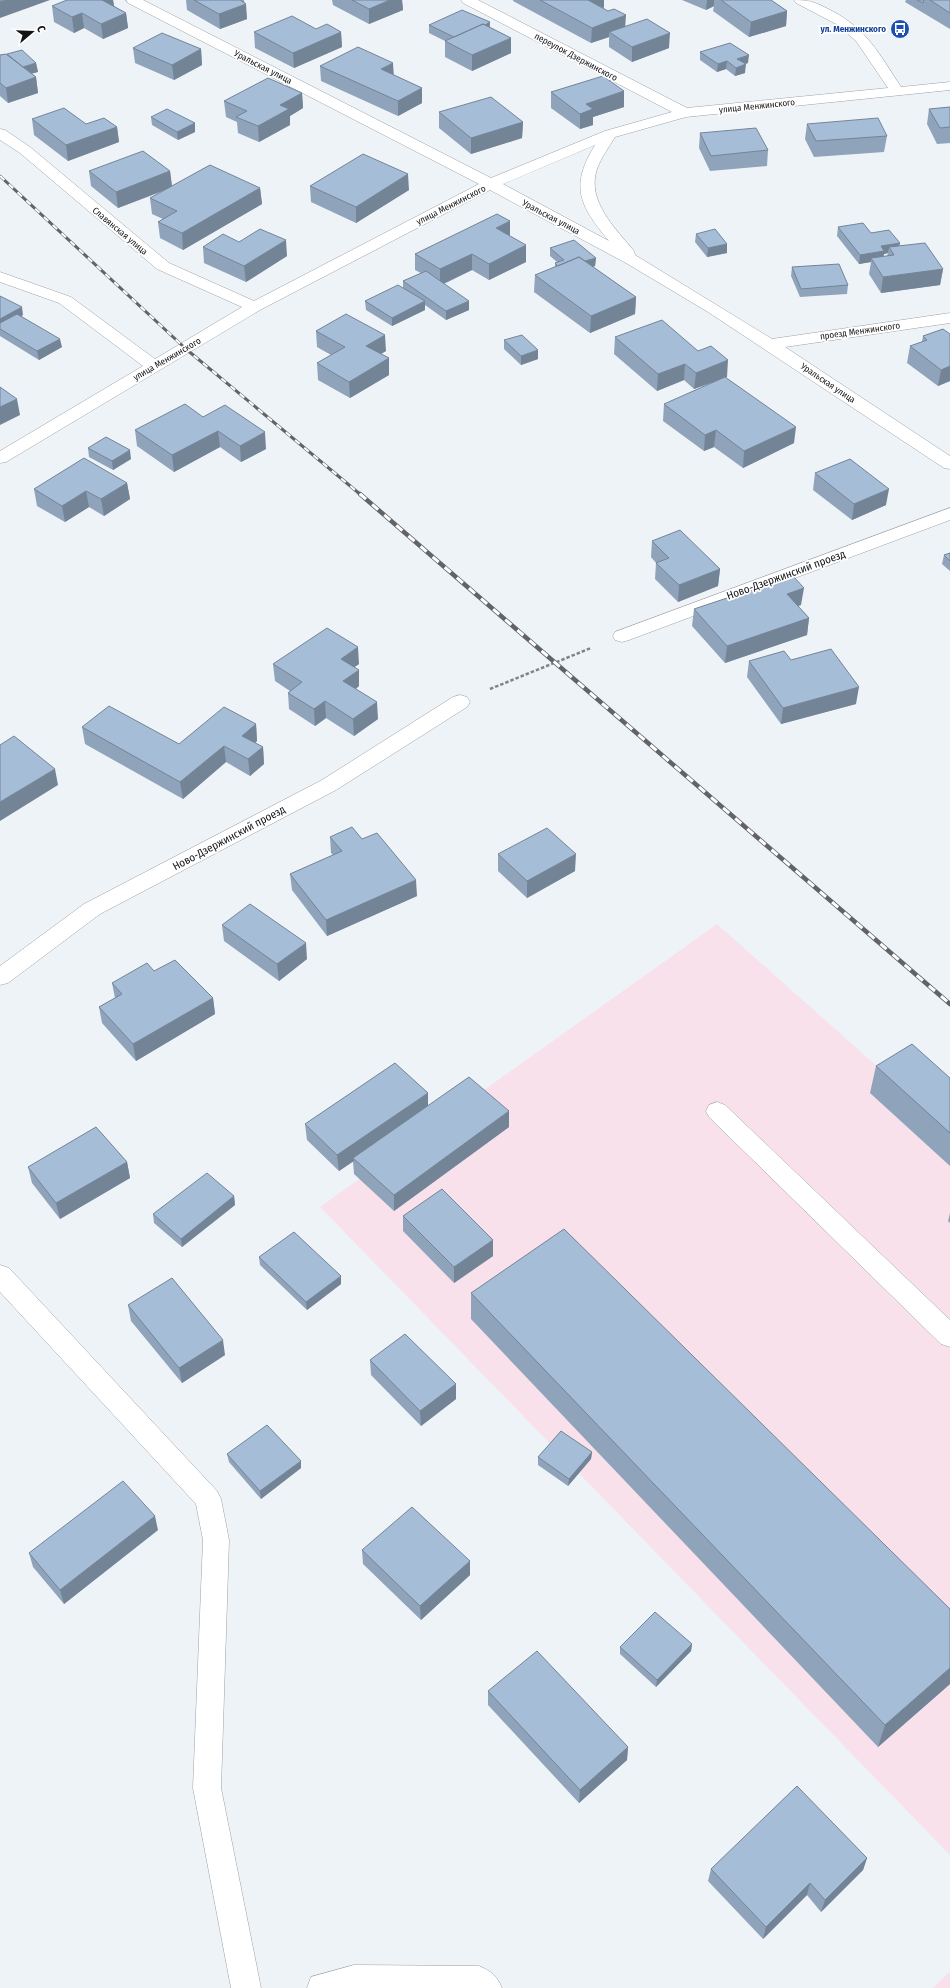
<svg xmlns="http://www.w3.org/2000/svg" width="950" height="1988" viewBox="0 0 950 1988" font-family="'Fira Sans Condensed',sans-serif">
<rect width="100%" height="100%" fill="#eef3f8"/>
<path fill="#f9e1eb" d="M 717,924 L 950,1131 L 950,1855 L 320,1207 Z
M 950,1971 L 950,1988 L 933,1988 Z"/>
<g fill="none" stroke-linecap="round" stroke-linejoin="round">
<defs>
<path id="minor" d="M 126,0 L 143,0 L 491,178 L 605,131 L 672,112 L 463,3 L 461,0 L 478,0 L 687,108 L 888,88 L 856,41 L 838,25 L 796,3 L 794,0 C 811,0 817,3 832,11 C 867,29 880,55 901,87 L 950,82 L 950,90 L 686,117 L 615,137 C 609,147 601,158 597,169 C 586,201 616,229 634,251 L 635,255 L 772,339 L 950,313 L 950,323 L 785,347 L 950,456 L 950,469 L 944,468 L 708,312 L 626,263 L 490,190 L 260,310 L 6,462 L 0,463 L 0,451 L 143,366 L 59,303 L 0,282 L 0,272 L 71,297 L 155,359 L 242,307 L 157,269 L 20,153 L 0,140 L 0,129 L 5,130 L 30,147 L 169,263 L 254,301 L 479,184 L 128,3 ZM 595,145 C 569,187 580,206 609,241 L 503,184 Z
M 950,508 L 950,520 L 629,640 L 622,642 L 615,640 L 613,636 L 615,632 Z
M 460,695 L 467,697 L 470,702 L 467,707 L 336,790 L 100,914 L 8,983 L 0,985 L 0,966 L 84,904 L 322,780 L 453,697 Z
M 717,1102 L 725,1105 L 950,1320 L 950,1347 L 941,1344 L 709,1117 L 706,1111 L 709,1105 Z
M 0,1265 L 9,1268 L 217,1491 L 221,1499 L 229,1540 L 221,1788 L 261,1988 L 231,1988 L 193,1788 L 203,1540 L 196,1504 L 0,1292 Z
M 354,1965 L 479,1966 C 491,1971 497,1976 502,1988 L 307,1988 L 311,1977 Z"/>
</defs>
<use href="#minor" stroke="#9da1a6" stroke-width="1"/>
<path stroke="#808387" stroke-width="2.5" stroke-dasharray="3.5 2" stroke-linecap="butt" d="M 490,689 L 591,648"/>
<use href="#minor" fill="#fff" fill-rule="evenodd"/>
<defs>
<path id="rail-far1" d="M 0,176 L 186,349 L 361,495"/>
<path id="rail" d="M 360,494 L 950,1004"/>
</defs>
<use href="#rail-far1" stroke="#616366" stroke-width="3"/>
<use href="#rail" stroke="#616366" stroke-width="4.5"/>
<use href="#rail-far1" stroke="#fff" stroke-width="2" stroke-dasharray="6" stroke-linecap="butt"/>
<use href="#rail" stroke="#fff" stroke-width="3" stroke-dasharray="8" stroke-linecap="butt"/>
</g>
<path fill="#8fa3ba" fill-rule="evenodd" d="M 67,0 L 113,0 L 114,6 L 126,13 L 128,28 L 103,39 L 84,28 L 74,33 L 54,22 L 52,6 Z
M 186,0 L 244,0 L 247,19 L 220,29 L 187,10 Z
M 332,0 L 402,0 L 403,10 L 369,24 L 333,5 Z
M 513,0 L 604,0 L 603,8 L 625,26 L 669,48 L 632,62 L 609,47 L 609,37 L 591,43 L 513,1 Z
M 682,0 L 771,0 L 787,11 L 786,26 L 749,37 L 713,11 L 714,6 L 706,10 Z
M 906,0 L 950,0 L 950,29 L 905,2 Z
M 490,22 L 490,27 L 511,38 L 511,53 L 472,71 L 445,57 L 445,41 L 429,33 L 429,25 Z
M 316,29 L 341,32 L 342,47 L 294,68 L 255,48 L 254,32 Z
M 133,48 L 201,49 L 202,65 L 174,80 L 135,63 Z
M 700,52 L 748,63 L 745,64 L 745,73 L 735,76 L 726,69 L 717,72 L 700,60 Z
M 7,54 L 36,63 L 38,72 L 31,73 L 36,77 L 38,93 L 8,103 L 0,96 L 0,55 Z
M 320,66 L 394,75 L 422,88 L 422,103 L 398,116 L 321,81 Z
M 624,91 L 624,107 L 593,117 L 593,125 L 580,129 L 551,108 L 551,92 Z
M 302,93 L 303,108 L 290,116 L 290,125 L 259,142 L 238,133 L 237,122 L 226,117 L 224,101 Z
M 950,107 L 950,143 L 937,144 L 927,124 L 929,109 Z
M 439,112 L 523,122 L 522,138 L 471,154 L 439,128 Z
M 151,117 L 195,123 L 195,132 L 178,140 L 152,125 Z
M 32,119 L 117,127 L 119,142 L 68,161 L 34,135 Z
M 807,124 L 887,136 L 884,152 L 814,157 L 805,139 Z
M 700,133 L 768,150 L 767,166 L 710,171 L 699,148 Z
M 89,171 L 170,171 L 172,186 L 260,188 L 262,204 L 183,250 L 160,238 L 158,222 L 163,219 L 152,214 L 150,198 L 166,190 L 118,208 L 91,186 Z
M 310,186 L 409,190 L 356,223 L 311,202 Z
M 838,227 L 871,233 L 900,243 L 899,246 L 943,269 L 940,285 L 881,293 L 869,274 L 871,262 L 859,264 L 837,236 ZM 888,253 L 887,256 L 883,257 L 884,254 Z
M 696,234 L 727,253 L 707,257 L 695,242 Z
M 510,236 L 526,262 L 489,280 L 472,270 L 444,284 L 469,310 L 446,320 L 425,305 L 425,310 L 392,326 L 366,310 L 365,301 L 403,288 L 403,281 L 421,273 L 415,270 L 415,254 Z
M 239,242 L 287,256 L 246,282 L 204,263 L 203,247 Z
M 550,248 L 596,258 L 595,266 L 593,267 L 636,297 L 635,314 L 590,333 L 534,292 L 535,275 L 555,267 L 555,263 L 557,262 L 550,256 Z
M 792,267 L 848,285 L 847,294 L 800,297 L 791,276 Z
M 0,296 L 23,315 L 21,316 L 62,347 L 39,360 L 0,336 Z
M 943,329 L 950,381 L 938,386 L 907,363 L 910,346 L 922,342 L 923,336 Z
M 316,331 L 386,351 L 381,354 L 389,358 L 389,375 L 350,398 L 318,380 L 317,363 L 331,355 L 317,347 Z
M 615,337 L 698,351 L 727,377 L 694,389 L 684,380 L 657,391 L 614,354 Z
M 504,340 L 538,359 L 521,365 L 504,349 Z
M 664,404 L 794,443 L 743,468 L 714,447 L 704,451 L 663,421 Z
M 203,417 L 266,449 L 241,462 L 220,447 L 174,472 L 137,446 L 135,430 Z
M 88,448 L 131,459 L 113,470 L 89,457 Z
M 815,473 L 886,505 L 852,520 L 813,490 Z
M 127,483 L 130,499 L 104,516 L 89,507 L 65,522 L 37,506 L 34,489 Z
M 652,541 L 720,569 L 718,586 L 678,602 L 655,579 L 656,563 L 651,557 Z
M 950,553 L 950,571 L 942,564 L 944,555 Z
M 801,605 L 798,606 L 809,618 L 807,635 L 725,663 L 692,626 L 694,609 Z
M 791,660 L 856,704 L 781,724 L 747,677 L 749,661 Z
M 273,664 L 359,664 L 354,667 L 359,686 L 356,689 L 378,719 L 354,736 L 326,718 L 315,726 L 289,709 L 288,693 L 290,691 L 275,681 Z
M 256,724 L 257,741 L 255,743 L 263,747 L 264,764 L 250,776 L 226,762 L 183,799 L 85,744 L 82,727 L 179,744 Z
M 330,837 L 362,839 L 417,896 L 327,936 L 292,890 L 290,874 L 333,855 L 331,853 Z
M 498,854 L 575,871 L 527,898 L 498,871 Z
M 222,925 L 307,959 L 279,981 L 224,941 Z
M 112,983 L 213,998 L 215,1014 L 136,1061 L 102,1023 L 99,1007 L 115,998 Z
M 876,1066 L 950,1078 L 950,1166 L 870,1093 Z
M 428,1105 L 509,1127 L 394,1211 L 354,1174 L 353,1161 L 339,1171 L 307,1140 L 305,1124 Z
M 127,1162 L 130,1178 L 60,1219 L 32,1183 L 28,1167 Z
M 234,1196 L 235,1205 L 182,1247 L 154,1223 L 153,1214 Z
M 950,1213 L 950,1223 L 948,1221 Z
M 403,1216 L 493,1240 L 493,1256 L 454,1283 L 403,1231 Z
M 259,1257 L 341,1284 L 307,1310 L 260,1265 Z
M 471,1293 L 950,1609 L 950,1684 L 878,1747 L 471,1319 Z
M 128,1305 L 225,1355 L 182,1383 L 131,1321 Z
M 370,1360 L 456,1384 L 456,1399 L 421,1426 L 371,1375 Z
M 592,1452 L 591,1459 L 568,1486 L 538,1465 L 538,1457 Z
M 227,1454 L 301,1468 L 261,1499 L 229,1462 Z
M 158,1530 L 64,1604 L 33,1567 L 29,1553 Z
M 362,1550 L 470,1561 L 470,1575 L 421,1620 L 363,1564 Z
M 692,1644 L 691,1651 L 656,1687 L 620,1654 L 620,1647 Z
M 488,1691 L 628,1747 L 627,1760 L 579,1803 L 488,1705 Z
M 867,1858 L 863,1870 L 821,1912 L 807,1895 L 763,1939 L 708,1881 L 711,1869 Z"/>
<path fill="#748497" d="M 6,0 L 50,0 L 0,18 L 0,2 Z
M 102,0 L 113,0 L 115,11 Z
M 389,0 L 402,0 L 403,10 L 369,24 L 369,9 Z
M 587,0 L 604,0 L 604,8 Z
M 707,0 L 714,0 L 714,6 L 706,10 Z
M 246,4 L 247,19 L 220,29 L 219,14 Z
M 787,11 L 786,26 L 749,37 L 751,22 Z
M 82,13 L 84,28 L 74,33 L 72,17 Z
M 126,13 L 128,28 L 103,39 L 101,24 Z
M 626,15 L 625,30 L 609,32 L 609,37 L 591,43 L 592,28 Z
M 490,22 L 489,30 L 456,38 Z
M 341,32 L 342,47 L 294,68 L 293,53 Z
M 670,33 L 669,48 L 632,62 L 632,47 Z
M 511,38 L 511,53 L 472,71 L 472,55 Z
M 201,49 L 202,65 L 174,80 L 172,65 Z
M 749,55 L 748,63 L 736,67 L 737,59 Z
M 727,61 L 726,69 L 717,72 L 718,64 Z
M 36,63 L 38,72 L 20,77 L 19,68 Z
M 393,63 L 394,78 L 381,69 Z
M 746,64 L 745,73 L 735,76 L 736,68 Z
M 36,77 L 38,93 L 8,103 L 6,88 Z
M 422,88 L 422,103 L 398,116 L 398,101 Z
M 624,91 L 624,107 L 593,117 L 593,125 L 580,129 L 580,114 L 586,104 Z
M 302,93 L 303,108 L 290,116 L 290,125 L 259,142 L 258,126 L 280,105 Z
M 523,122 L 522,138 L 471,154 L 471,138 Z
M 195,123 L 195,132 L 178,140 L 177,132 Z
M 117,127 L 119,142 L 68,161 L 66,145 Z
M 170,171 L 172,187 L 118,208 L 116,192 Z
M 408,174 L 409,190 L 356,223 L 356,207 Z
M 260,188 L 262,204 L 183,250 L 182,233 Z
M 510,221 L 510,237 L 496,228 Z
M 286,240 L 287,256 L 246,282 L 244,266 Z
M 900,243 L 898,251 L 889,247 L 888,253 L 884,254 L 883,259 L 871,258 L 871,262 L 859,264 L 860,255 L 881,246 Z
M 727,244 L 727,253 L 707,257 L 708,248 Z
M 526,245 L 526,262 L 489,280 L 489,264 Z
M 472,254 L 472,270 L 440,285 L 440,269 Z
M 596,258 L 595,266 L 562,277 L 562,269 Z
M 943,269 L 940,285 L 881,293 L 883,277 Z
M 636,297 L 635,314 L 590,333 L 591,316 Z
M 425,301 L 425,310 L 392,326 L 392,318 Z
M 469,301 L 469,310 L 446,320 L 446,311 Z
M 22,307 L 23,315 L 0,329 L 0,319 Z
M 385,335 L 386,351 L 367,362 L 366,346 Z
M 60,339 L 62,347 L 39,360 L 37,351 Z
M 538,350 L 538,359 L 521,365 L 521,356 Z
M 389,358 L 389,375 L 350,398 L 349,382 Z
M 728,360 L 727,377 L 694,389 L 696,373 Z
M 685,364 L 684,380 L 657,391 L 658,374 Z
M 950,366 L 950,381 L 938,386 L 941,370 Z
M 17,399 L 20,415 L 0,425 L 0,407 Z
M 796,427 L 794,443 L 743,468 L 744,451 Z
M 716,430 L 714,447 L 704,451 L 705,435 Z
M 218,431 L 220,447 L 174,472 L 172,455 Z
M 265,432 L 266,449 L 241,462 L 240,446 Z
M 130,450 L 131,459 L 113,470 L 112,461 Z
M 127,483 L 130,499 L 104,516 L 101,499 Z
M 889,489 L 886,505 L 852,520 L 854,504 Z
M 86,491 L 89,507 L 65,522 L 62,506 Z
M 720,569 L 718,586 L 678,602 L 679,585 Z
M 804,588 L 801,605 L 785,610 L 787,594 Z
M 809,618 L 807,635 L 725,663 L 727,646 Z
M 358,647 L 359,664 L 342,676 L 341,659 Z
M 359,670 L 359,686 L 344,697 L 343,681 Z
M 859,687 L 856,704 L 781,724 L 783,708 Z
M 325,701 L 326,718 L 315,726 L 314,709 Z
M 377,702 L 378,719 L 354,736 L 353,719 Z
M 256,724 L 257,741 L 244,753 L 242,736 Z
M 224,746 L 226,762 L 183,799 L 180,782 Z
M 263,747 L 264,764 L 250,776 L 248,759 Z
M 55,769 L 58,785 L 0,821 L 0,802 Z
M 576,854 L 575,871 L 527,898 L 527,881 Z
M 416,880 L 417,896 L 327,936 L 326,920 Z
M 306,943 L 307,959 L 279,981 L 277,964 Z
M 213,998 L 215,1014 L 136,1061 L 133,1044 Z
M 428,1093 L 428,1109 L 353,1158 L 354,1161 L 339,1171 L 337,1155 Z
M 509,1111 L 509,1127 L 394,1211 L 394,1195 Z
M 127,1162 L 130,1178 L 60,1219 L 56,1203 Z
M 234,1196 L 235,1205 L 182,1247 L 181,1239 Z
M 493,1240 L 493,1256 L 454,1283 L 454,1267 Z
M 341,1276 L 341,1284 L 307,1310 L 306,1302 Z
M 223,1340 L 225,1355 L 182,1383 L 179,1368 Z
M 456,1384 L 456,1399 L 421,1426 L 420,1411 Z
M 592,1452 L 591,1459 L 568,1486 L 569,1479 Z
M 301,1461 L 301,1468 L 261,1499 L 260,1491 Z
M 155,1516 L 158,1530 L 64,1604 L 60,1590 Z
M 470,1561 L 470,1575 L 421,1620 L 420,1606 Z
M 692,1644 L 691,1651 L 656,1687 L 657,1680 Z
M 950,1668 L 950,1684 L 878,1747 L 885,1725 Z
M 628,1747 L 627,1760 L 579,1803 L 580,1790 Z
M 867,1858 L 863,1870 L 821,1912 L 825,1900 Z
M 810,1883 L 807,1895 L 763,1939 L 766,1927 Z"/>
<path fill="#a6bdd8" stroke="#748497" d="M 0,0 L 6,0 L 0,2 Z
M 67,0 L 103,0 L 102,0 L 126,13 L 101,24 L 82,13 L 72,17 L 52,6 Z
M 194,0 L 240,0 L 246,4 L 219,14 Z
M 352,0 L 390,0 L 369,9 Z
M 540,0 L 588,0 L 608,11 L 614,9 L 626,15 L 592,28 Z
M 721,0 L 771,0 L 787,11 L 751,22 Z
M 917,0 L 924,0 L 923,3 Z
M 930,0 L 950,0 L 950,13 Z
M 462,10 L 490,22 L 485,25 L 483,24 L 454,37 L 429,25 Z
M 292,16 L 316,29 L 327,24 L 341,32 L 293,53 L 254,32 Z
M 647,19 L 670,33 L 632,47 L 609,32 Z
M 483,24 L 511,38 L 472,55 L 445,41 Z
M 162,33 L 201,49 L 172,65 L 133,48 Z
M 730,43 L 749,55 L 737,59 L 746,64 L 736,68 L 727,61 L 718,64 L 700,52 Z
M 358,47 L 393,63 L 381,69 L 422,88 L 398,101 L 320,66 Z
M 22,50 L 36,63 L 23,67 L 7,54 Z
M 6,54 L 36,77 L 6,88 L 0,83 L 0,55 Z
M 603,76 L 624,91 L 586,104 L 593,109 L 580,114 L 551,92 Z
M 268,78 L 302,93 L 280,105 L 289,109 L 258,126 L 236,117 L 247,111 L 224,101 Z
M 491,97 L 523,122 L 471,138 L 439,112 Z
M 950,107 L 950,127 L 940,128 L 929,109 Z
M 64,108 L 86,124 L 104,118 L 117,127 L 66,145 L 32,119 Z
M 167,109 L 195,123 L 177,132 L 151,117 Z
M 878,118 L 887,136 L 816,141 L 807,124 Z
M 756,128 L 768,150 L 711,156 L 700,133 Z
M 143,151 L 170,171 L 116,192 L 89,171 Z
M 363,154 L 408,174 L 356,207 L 310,186 Z
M 210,165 L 260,188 L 182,233 L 158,222 L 177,211 L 150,198 Z
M 497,214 L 510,221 L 496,228 L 526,245 L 489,264 L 472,254 L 440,269 L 415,254 Z
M 863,223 L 871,233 L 889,230 L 900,243 L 881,246 L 884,251 L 860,255 L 838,227 Z
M 260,229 L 286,240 L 244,266 L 203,247 L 223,234 L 239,242 Z
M 715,229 L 727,244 L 708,248 L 696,234 Z
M 574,240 L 596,258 L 585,261 L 579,257 L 558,266 L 555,263 L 564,260 L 550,248 Z
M 925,243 L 943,269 L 883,277 L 871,258 L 894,255 L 889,247 Z
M 579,257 L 636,297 L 591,316 L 535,275 Z
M 839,264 L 848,285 L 801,289 L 792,267 Z
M 426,271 L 469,301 L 446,311 L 403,281 Z
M 398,285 L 425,301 L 392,318 L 365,301 Z
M 0,296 L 22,307 L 0,319 Z
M 17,314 L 60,339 L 37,351 L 0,329 L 0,323 Z
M 346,314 L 385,335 L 366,346 L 389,358 L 349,382 L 317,363 L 345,347 L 316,331 Z
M 662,320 L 698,351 L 711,346 L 728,360 L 696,373 L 685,364 L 658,374 L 615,337 Z
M 943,329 L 950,334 L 950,366 L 941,370 L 910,346 L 927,340 L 923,336 Z
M 522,335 L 538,350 L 521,356 L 504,340 Z
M 725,377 L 796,427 L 744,451 L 716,430 L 705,435 L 664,404 Z
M 0,387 L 17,399 L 0,407 Z
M 185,404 L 203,417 L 225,405 L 265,432 L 240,446 L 218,431 L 172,455 L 135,430 Z
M 106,437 L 130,450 L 112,461 L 88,448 Z
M 84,458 L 127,483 L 101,499 L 86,491 L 62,506 L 34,489 Z
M 850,459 L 889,489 L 854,504 L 815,473 Z
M 680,530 L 720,569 L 679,585 L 656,563 L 669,558 L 652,541 Z
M 950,553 L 950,561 L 944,555 Z
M 793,576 L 804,588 L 787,594 L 809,618 L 727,646 L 694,609 Z
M 327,628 L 358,647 L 341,659 L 359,670 L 343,681 L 377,702 L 353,719 L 325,701 L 314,709 L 288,693 L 302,682 L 273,664 Z
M 831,649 L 859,687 L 783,708 L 749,661 L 784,651 L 791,660 Z
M 109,706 L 179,744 L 224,707 L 256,724 L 242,736 L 263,747 L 248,759 L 224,746 L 180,782 L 82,727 Z
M 14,736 L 55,769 L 0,802 L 0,745 Z
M 352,827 L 362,839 L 377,833 L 416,880 L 326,920 L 290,874 L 342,851 L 330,837 Z
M 547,828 L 576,854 L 527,881 L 498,854 Z
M 250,904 L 306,943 L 277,964 L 222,925 Z
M 175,960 L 213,998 L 133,1044 L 99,1007 L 122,994 L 112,983 L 147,963 L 154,971 Z
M 912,1044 L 950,1078 L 950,1133 L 876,1066 Z
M 395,1063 L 428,1093 L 337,1155 L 305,1124 Z
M 469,1077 L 509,1111 L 394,1195 L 353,1158 Z
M 96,1127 L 127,1162 L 56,1203 L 28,1167 Z
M 207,1173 L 234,1196 L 181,1239 L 153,1214 Z
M 442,1189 L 493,1240 L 454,1267 L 403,1216 Z
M 564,1229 L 950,1609 L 950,1668 L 885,1725 L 471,1293 Z
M 294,1232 L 341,1276 L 306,1302 L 259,1257 Z
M 172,1278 L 223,1340 L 179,1368 L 128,1305 Z
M 405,1334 L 456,1384 L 420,1411 L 370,1360 Z
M 267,1425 L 301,1461 L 260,1491 L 227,1454 Z
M 561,1431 L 592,1452 L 569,1479 L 538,1457 Z
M 123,1481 L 155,1516 L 60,1590 L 29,1553 Z
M 412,1507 L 470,1561 L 420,1606 L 362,1550 Z
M 655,1612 L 692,1644 L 657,1680 L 620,1647 Z
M 537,1651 L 628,1747 L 580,1790 L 488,1691 Z
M 797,1786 L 867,1858 L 825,1900 L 810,1883 L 766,1927 L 711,1869 Z"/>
<defs>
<symbol id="bus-disc" viewBox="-11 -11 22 22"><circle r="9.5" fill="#1a4fb4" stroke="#fff"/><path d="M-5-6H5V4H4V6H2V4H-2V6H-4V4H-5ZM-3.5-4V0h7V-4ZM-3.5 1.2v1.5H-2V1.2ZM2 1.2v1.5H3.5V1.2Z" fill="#fff"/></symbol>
</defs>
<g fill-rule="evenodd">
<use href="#bus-disc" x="889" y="18" width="22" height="22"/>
</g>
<g text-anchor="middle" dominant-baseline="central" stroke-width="3.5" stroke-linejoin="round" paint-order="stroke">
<g font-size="9" font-weight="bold" fill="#164399" stroke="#fff" text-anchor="end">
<text x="886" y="29">ул. Менжинского</text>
</g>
<g font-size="9" fill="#131416" stroke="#fff">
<text transform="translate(576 57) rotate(28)">переулок Дзержинского</text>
<text transform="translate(263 67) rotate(27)">Уральская улица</text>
<text transform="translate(757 106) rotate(-6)">улица Менжинского</text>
<text transform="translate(451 205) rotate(-27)">улица Менжинского</text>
<text transform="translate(551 217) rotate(28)">Уральская улица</text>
<text transform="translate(120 231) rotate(40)">Славянская улица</text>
<text transform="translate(860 331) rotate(-8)">проезд Менжинского</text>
<text transform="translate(167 359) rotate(-30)">улица Менжинского</text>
<text transform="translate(828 383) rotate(34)">Уральская улица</text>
</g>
<g font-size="11" fill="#131416" stroke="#fff">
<text transform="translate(786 575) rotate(-20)">Ново-Дзержинский проезд</text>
<text transform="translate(229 838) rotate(-28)">Ново-Дзержинский проезд</text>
</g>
</g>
<g transform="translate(32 32) rotate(71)" stroke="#ffffff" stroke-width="3" paint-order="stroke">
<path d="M0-3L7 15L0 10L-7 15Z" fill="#131416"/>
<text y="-6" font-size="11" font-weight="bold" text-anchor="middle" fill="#131416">С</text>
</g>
</svg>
